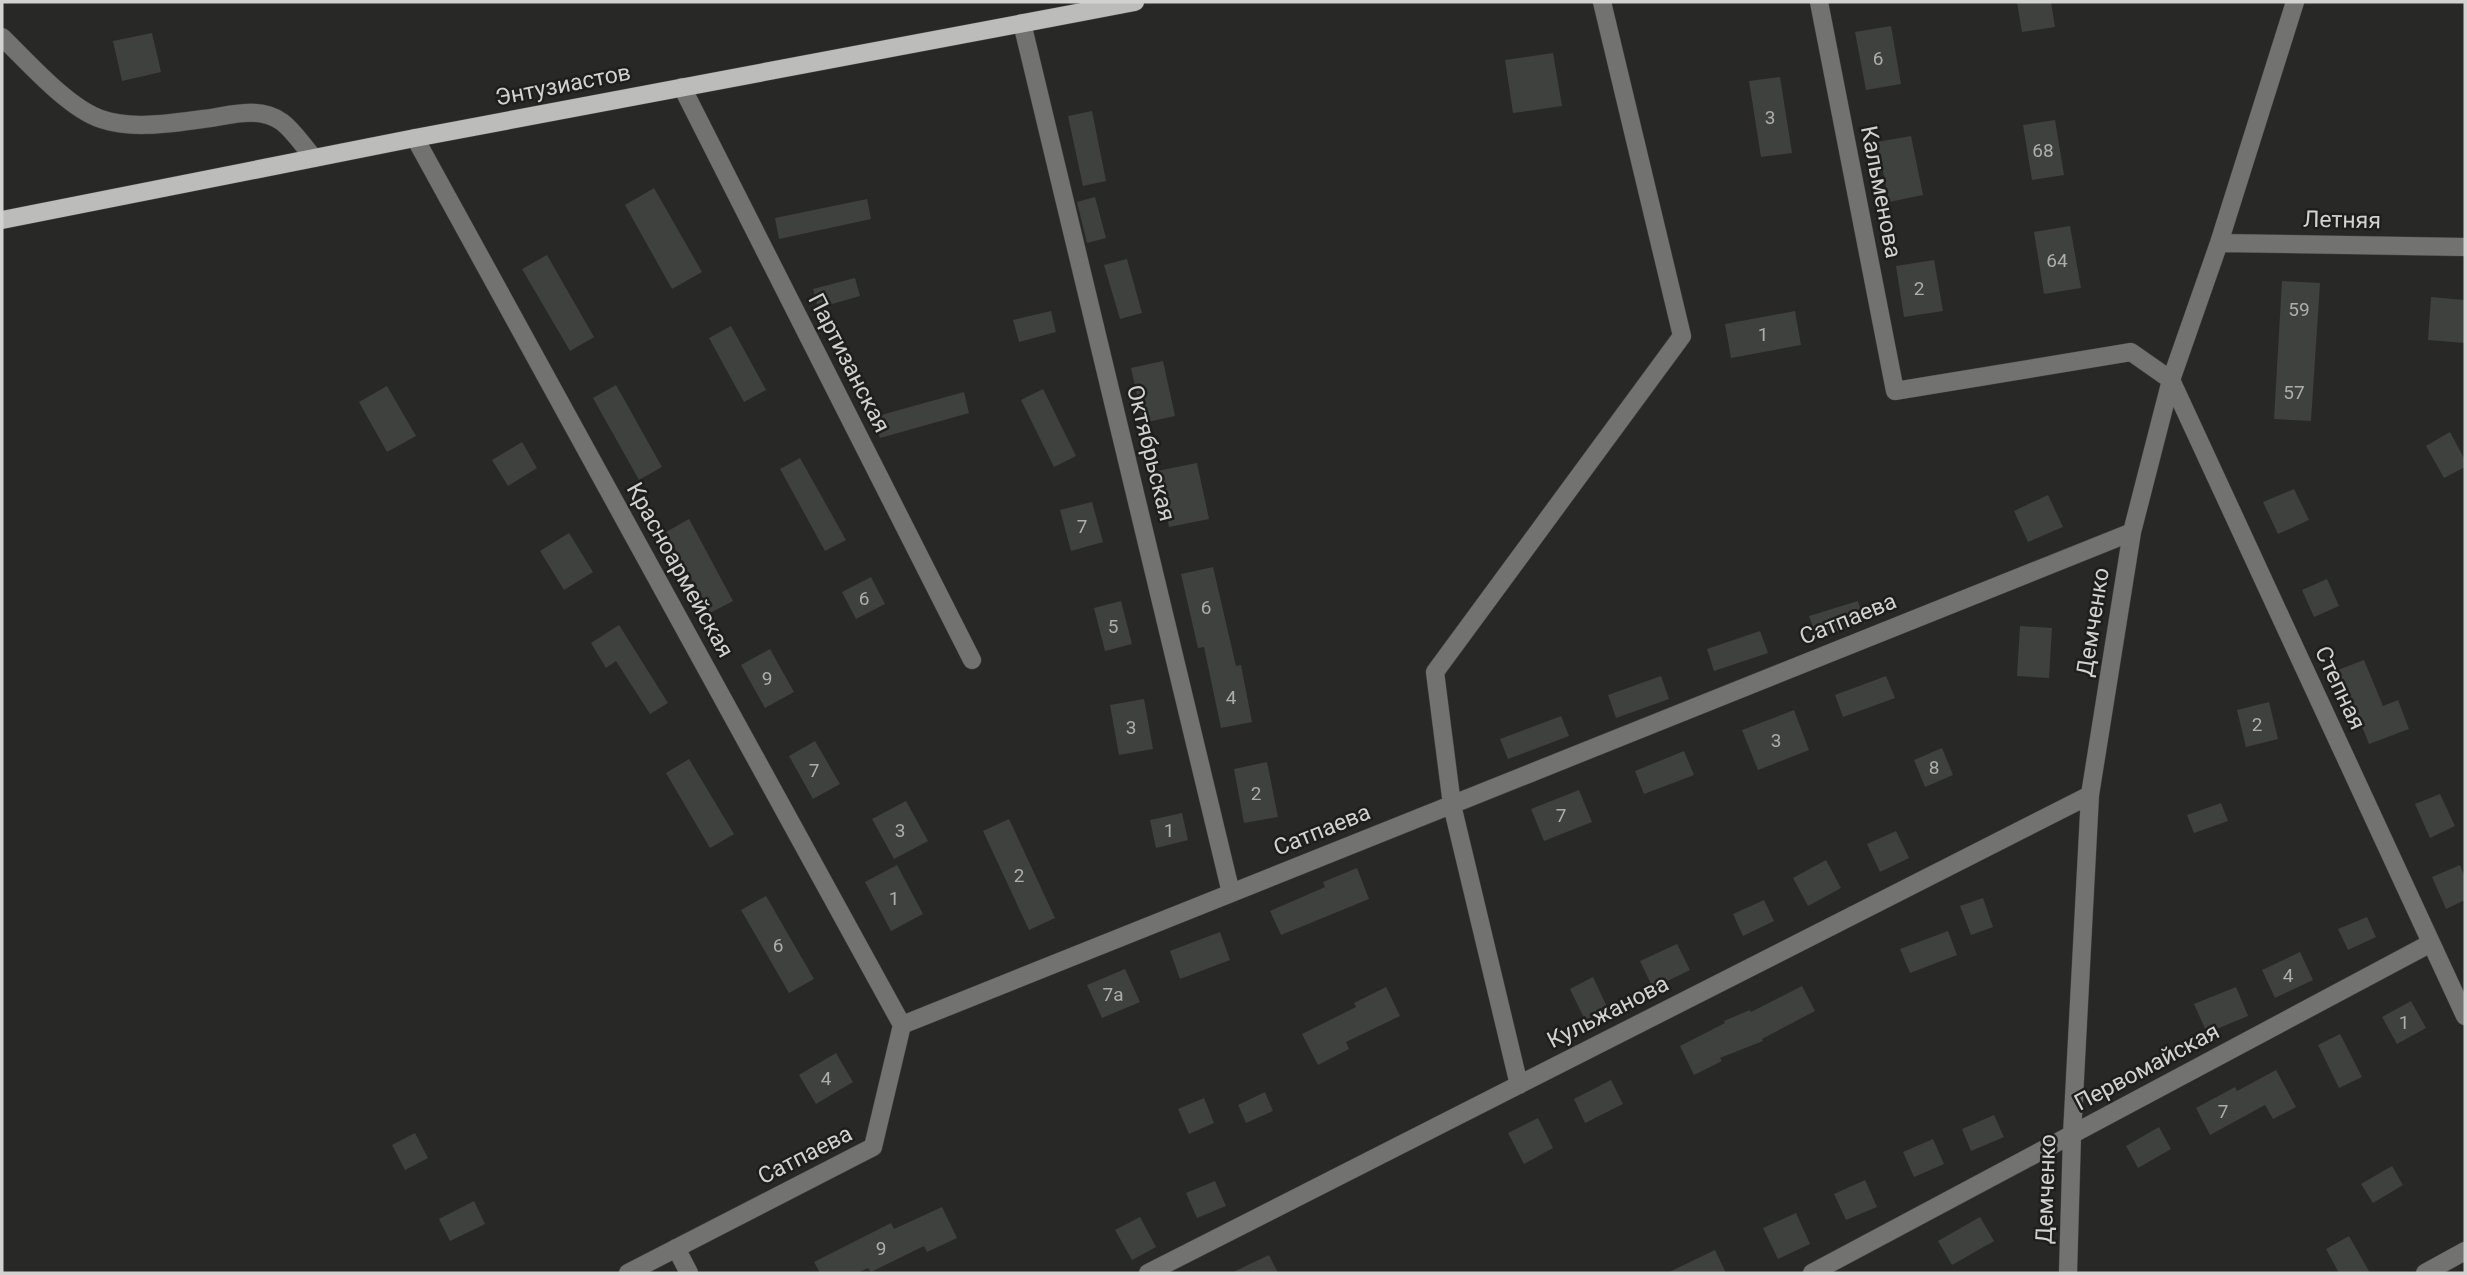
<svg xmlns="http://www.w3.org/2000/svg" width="2467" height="1275" viewBox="0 0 2467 1275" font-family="Roboto,sans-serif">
<rect width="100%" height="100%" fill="#282926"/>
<path fill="#3f413e" d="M 2017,2 L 2051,2 L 2055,27 L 2022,32 Z
M 1891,26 L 1901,84 L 1866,90 L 1855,32 Z
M 152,33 L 161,72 L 122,81 L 113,41 Z
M 1553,53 L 1562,106 L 1513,113 L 1505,60 Z
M 1780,77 L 1792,153 L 1761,157 L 1749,81 Z
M 1092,111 L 1106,181 L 1083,186 L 1068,116 Z
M 2055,120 L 2064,175 L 2032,180 L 2023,125 Z
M 1911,136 L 1923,195 L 1889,202 L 1877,142 Z
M 654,188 L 702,272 L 672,289 L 625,205 Z
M 1095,197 L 1106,238 L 1087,243 L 1077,202 Z
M 867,199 L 871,219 L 779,239 L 775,218 Z
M 2070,226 L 2081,288 L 2044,294 L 2034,232 Z
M 547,255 L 594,337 L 570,351 L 522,269 Z
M 1127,259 L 1142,313 L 1120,319 L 1104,265 Z
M 1934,260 L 1943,311 L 1904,317 L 1896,266 Z
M 855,278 L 860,296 L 818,308 L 813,289 Z
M 2282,281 L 2320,283 L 2311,421 L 2274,419 Z
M 2431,297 L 2465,300 L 2465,343 L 2428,340 Z
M 1051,311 L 1056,332 L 1019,342 L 1013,320 Z
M 1795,311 L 1801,345 L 1731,358 L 1725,324 Z
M 731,326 L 766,390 L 744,402 L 709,338 Z
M 1163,361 L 1175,416 L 1143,423 L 1131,368 Z
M 616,385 L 662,467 L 639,480 L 593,398 Z
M 387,386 L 416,436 L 387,452 L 359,402 Z
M 1043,389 L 1076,456 L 1054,467 L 1021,400 Z
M 964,392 L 969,413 L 880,438 L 874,417 Z
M 2450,432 L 2465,460 L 2465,467 L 2444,478 L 2426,446 Z
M 522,442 L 537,468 L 508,486 L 492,460 Z
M 800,458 L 846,540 L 825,551 L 780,469 Z
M 1197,463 L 1209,519 L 1169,527 L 1157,471 Z
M 2294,489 L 2309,520 L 2278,534 L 2263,502 Z
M 2048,495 L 2063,527 L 2028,542 L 2014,511 Z
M 1092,502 L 1103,542 L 1071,551 L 1060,510 Z
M 689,519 L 733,601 L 710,613 L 666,532 Z
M 569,533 L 593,572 L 564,590 L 540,551 Z
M 1213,567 L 1236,666 L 1241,665 L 1252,722 L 1221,728 L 1204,647 L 1198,648 L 1181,574 Z
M 871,577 L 885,604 L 856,619 L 842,592 Z
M 2327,579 L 2339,606 L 2314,617 L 2302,590 Z
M 1121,601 L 1132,644 L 1105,651 L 1094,608 Z
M 1858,601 L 1865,623 L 1817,638 L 1809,616 Z
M 619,625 L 668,703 L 650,714 L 616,661 L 606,668 L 591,643 Z
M 2020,626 L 2052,628 L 2049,678 L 2017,676 Z
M 1760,631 L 1768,653 L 1714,671 L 1707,649 Z
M 770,649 L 794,692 L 765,708 L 741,665 Z
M 2364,660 L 2383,706 L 2398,700 L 2409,729 L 2369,744 L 2348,691 L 2343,693 L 2335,671 Z
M 1661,676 L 1669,699 L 1616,718 L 1608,695 Z
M 1886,676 L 1895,698 L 1843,717 L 1835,695 Z
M 1144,699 L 1153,749 L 1119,755 L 1110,705 Z
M 2269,702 L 2278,739 L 2246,747 L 2237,710 Z
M 1794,710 L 1809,750 L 1758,770 L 1742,730 Z
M 1561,716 L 1569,736 L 1508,759 L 1500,739 Z
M 815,741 L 840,784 L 813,799 L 789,756 Z
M 1942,748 L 1953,775 L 1925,787 L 1914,760 Z
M 1684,751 L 1694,775 L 1644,794 L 1635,771 Z
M 689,759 L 734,834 L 710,848 L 666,773 Z
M 1267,762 L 1278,817 L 1244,823 L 1234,769 Z
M 1579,790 L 1592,822 L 1544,841 L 1531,809 Z
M 2440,794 L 2455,826 L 2430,838 L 2415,804 Z
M 906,801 L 928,841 L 894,859 L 872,819 Z
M 2221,803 L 2228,821 L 2194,833 L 2187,815 Z
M 1182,813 L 1188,840 L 1156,848 L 1150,820 Z
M 1009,819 L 1055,918 L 1029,930 L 983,831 Z
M 1896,831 L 1909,858 L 1880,872 L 1867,844 Z
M 1826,860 L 1841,888 L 1808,906 L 1793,878 Z
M 897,865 L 923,914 L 891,931 L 865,882 Z
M 2460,865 L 2465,878 L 2465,900 L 2446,909 L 2432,877 Z
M 1357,868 L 1369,899 L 1281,935 L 1270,911 L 1325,887 L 1323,882 Z
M 766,896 L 814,979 L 789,993 L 741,910 Z
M 1983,898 L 1993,927 L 1971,935 L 1960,906 Z
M 1764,900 L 1774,921 L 1743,936 L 1733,914 Z
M 2367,917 L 2376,937 L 2348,950 L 2338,929 Z
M 1948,931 L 1957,955 L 1910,973 L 1900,949 Z
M 1220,932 L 1230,960 L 1180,979 L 1170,951 Z
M 1677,944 L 1690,970 L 1653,988 L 1640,961 Z
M 2300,952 L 2313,980 L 2275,998 L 2262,970 Z
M 1125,969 L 1140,1002 L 1102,1018 L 1087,985 Z
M 1593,977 L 1608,1009 L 1585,1020 L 1570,989 Z
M 1802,986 L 1815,1011 L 1762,1039 L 1763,1041 L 1720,1058 L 1722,1061 L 1694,1075 L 1680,1046 L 1725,1023 L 1724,1021 L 1750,1010 L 1751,1012 Z
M 1386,987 L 1400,1016 L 1346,1042 L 1349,1049 L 1318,1065 L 1302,1034 L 1356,1007 L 1354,1003 Z
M 2236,987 L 2248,1016 L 2207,1033 L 2194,1004 Z
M 2411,1001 L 2426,1028 L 2397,1044 L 2382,1017 Z
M 2340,1034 L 2362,1077 L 2339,1088 L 2318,1045 Z
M 836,1053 L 853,1082 L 816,1104 L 799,1075 Z
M 2276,1070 L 2296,1107 L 2273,1119 L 2265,1105 L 2210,1135 L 2196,1108 L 2235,1087 L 2237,1091 Z
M 1611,1080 L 1623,1104 L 1585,1123 L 1574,1099 Z
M 1265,1092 L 1273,1111 L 1246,1123 L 1238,1105 Z
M 1204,1098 L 1214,1123 L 1189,1134 L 1178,1109 Z
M 1994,1115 L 2004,1137 L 1971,1151 L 1962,1129 Z
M 1538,1118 L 1553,1148 L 1524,1164 L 1508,1133 Z
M 2159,1127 L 2171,1149 L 2138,1168 L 2126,1146 Z
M 415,1133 L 428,1158 L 405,1170 L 392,1145 Z
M 1933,1139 L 1944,1164 L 1914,1177 L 1903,1152 Z
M 2392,1166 L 2403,1185 L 2373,1203 L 2361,1184 Z
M 1865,1180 L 1877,1207 L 1846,1220 L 1834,1194 Z
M 1215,1181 L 1226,1206 L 1197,1218 L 1186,1193 Z
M 474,1201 L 485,1224 L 450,1241 L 439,1219 Z
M 942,1207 L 957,1238 L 927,1252 L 924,1246 L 871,1272 L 868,1268 L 857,1273 L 820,1273 L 814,1262 L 891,1223 L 894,1229 Z
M 1796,1213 L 1810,1244 L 1778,1259 L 1763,1228 Z
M 1140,1217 L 1156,1247 L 1132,1260 L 1115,1230 Z
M 1980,1217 L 1994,1241 L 1952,1265 L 1938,1241 Z
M 2349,1236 L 2370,1273 L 2339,1273 L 2326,1249 Z
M 1715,1250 L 1726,1273 L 1667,1273 Z
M 1269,1255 L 1278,1273 L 1231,1273 Z"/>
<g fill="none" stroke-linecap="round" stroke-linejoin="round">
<defs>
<path id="minor" d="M 1819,2 L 1895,391 L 2131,352 L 2171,380 L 2465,1016
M 1022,23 L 1231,893
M 2,37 C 28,62 68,108 101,119 C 132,130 172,123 203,119 C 229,116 258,105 282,122 C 294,131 304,147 314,158
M 682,87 L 972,660
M 415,138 L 902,1025
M 2219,243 L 2465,247
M 902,1025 L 2132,532
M 1519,1085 L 1452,805 L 1435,672 L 1682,336 L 1602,2
M 676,1248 L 689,1273
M 628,1273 L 873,1147 L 902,1025
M 1148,1273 L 2090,795
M 1812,1273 L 2431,943
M 2068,1273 L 2072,1135 L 2090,795 L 2132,532 L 2171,380 L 2219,243 L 2295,2
M 2425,1273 L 2465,1251"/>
<path id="major" d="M 2,220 L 415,138 L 1135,2"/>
</defs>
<use href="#minor" stroke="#434441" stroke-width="19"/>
<use href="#major" stroke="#434441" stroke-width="19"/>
<use href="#minor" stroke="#727371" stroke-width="18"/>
<use href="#major" stroke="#bcbdba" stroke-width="18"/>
</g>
<g text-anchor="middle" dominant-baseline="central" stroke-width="5" stroke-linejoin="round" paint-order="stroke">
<g font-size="19" fill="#adaeac">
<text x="1878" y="58">6</text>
<text x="1770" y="117">3</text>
<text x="2043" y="150">68</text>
<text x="2057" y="260">64</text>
<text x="1919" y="288">2</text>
<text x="2299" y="309">59</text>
<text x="1763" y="334">1</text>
<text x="2294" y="392">57</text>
<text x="1082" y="526">7</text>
<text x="864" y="598">6</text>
<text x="1206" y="607">6</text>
<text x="1113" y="626">5</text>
<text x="767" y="678">9</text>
<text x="1231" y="697">4</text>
<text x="2257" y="724">2</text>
<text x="1131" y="727">3</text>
<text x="1776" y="740">3</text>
<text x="1934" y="767">8</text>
<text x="814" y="770">7</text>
<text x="1256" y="793">2</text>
<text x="1561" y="815">7</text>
<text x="900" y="830">3</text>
<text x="1169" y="830">1</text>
<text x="1019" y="875">2</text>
<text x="894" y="898">1</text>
<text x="778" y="945">6</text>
<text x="2288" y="975">4</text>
<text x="1113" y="994">7а</text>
<text x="2404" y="1022">1</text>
<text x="826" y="1078">4</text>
<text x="2223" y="1111">7</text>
<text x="881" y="1248">9</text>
</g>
<g font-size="23" fill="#d2d3d1" stroke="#1e1f1d">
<text transform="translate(563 85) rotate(-11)">Энтузиастов</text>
<text transform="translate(1881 192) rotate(79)">Кальменова</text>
<text transform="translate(2342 220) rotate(1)">Летняя</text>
<text transform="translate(849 363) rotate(63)">Партизанская</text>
<text transform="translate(1151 453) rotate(76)">Октябрьская</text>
<text transform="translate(680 570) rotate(61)">Красноармейская</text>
<text transform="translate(1848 619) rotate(-22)">Сатпаева</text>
<text transform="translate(2093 622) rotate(-81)">Демченко</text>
<text transform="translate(2340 688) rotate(65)">Степная</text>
<text transform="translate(1322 830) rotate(-22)">Сатпаева</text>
<text transform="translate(1608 1012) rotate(-27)">Кульжанова</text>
<text transform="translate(2147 1067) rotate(-28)">Первомайская</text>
<text transform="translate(805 1155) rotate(-27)">Сатпаева</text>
<text transform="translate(2046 1189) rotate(-88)">Демченко</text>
</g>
</g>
<rect width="2467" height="1275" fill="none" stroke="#d2d3d1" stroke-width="7"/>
</svg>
